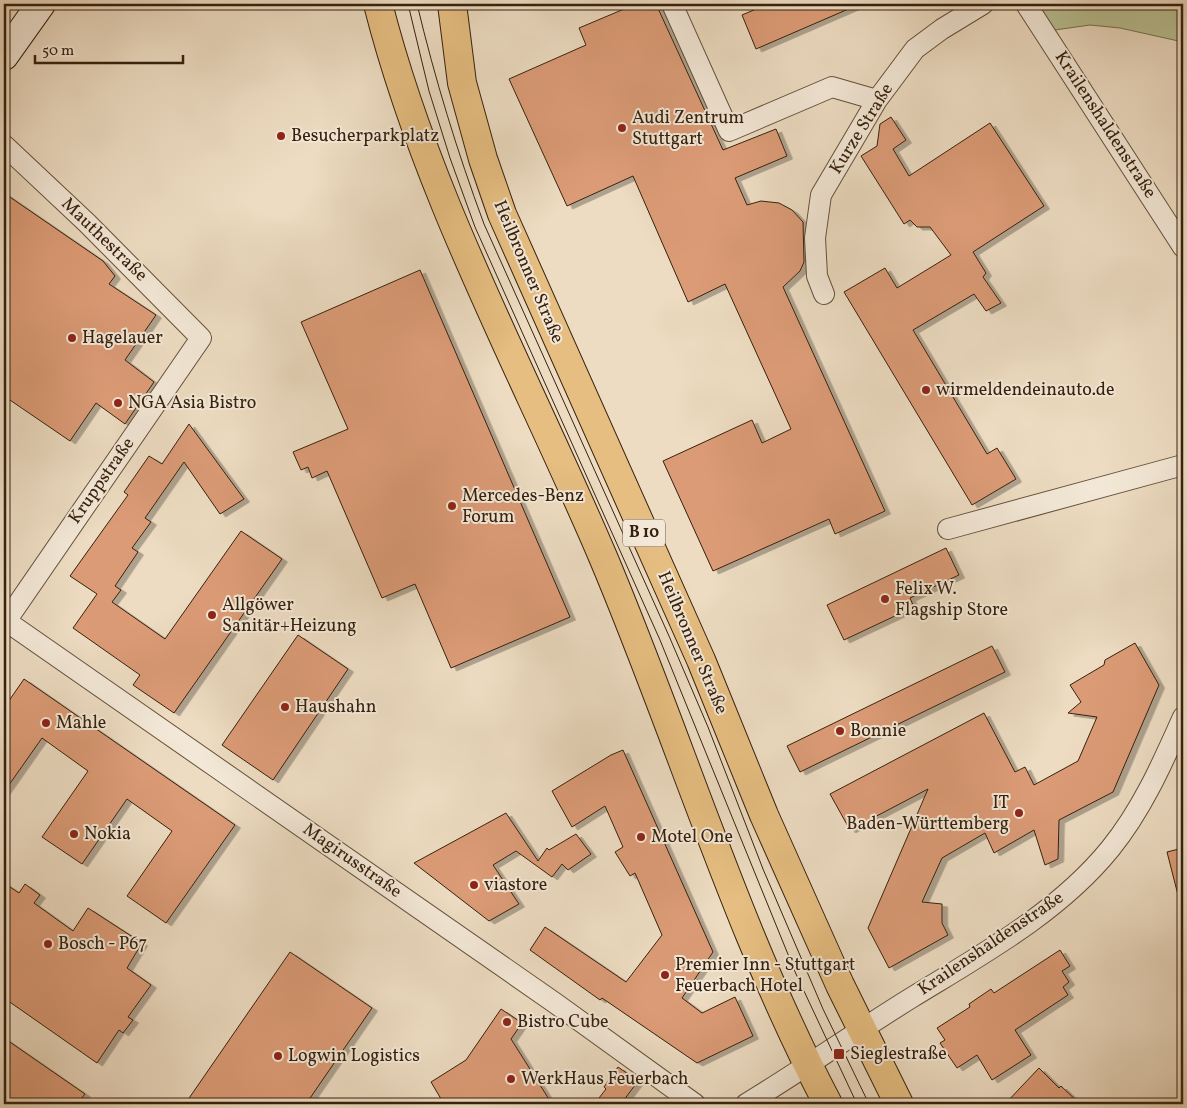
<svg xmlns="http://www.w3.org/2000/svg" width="1187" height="1108" viewBox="0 0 1187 1108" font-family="Vollkorn,serif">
<defs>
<filter id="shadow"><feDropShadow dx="5.5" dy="3" stdDeviation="0" flood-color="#0004"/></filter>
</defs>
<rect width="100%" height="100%" fill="#eddcc2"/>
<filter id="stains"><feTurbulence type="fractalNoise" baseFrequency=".004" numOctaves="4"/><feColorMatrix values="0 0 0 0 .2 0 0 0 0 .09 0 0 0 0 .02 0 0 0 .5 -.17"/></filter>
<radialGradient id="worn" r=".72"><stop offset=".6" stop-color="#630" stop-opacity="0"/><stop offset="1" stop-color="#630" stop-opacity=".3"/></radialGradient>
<path fill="#b9c093" stroke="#787050" d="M 1037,4 L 1183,4 L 1183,42 L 1120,28 L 1090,25 L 1055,30 Z"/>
<path fill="#db9b76" stroke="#36210e" filter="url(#shadow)" d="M 636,4 L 656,4 L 723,150 L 776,129 L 787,156 L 735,178 L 747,205 L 761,201 L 779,203 L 792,210 L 803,222 L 804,262 L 800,271 L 783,287 L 885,511 L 835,534 L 829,519 L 713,571 L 663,461 L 752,420 L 762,443 L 791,429 L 725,284 L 688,302 L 633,176 L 567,206 L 509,79 L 586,45 L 579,28 Z
M 768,4 L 860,4 L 756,49 L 742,15 Z
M 891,117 L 906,140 L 893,149 L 909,176 L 990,123 L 1044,206 L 973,252 L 986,273 L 983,277 L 1001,303 L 986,311 L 974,294 L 913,330 L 987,454 L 997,448 L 1016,479 L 972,505 L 844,292 L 885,268 L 897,288 L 951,255 L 930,227 L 917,227 L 910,220 L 904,224 L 861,156 L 877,146 L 880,124 Z
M 4,193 L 103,261 L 115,276 L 109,284 L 156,315 L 125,360 L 154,382 L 125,424 L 96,403 L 70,441 L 4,396 Z
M 420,270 L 570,617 L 451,668 L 415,584 L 382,598 L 327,471 L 312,478 L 308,467 L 301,470 L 293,452 L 348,429 L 301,322 Z
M 189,424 L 244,499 L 220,514 L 184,462 L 145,518 L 151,522 L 132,548 L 138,552 L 115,586 L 121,590 L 112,602 L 165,639 L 241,531 L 282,559 L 174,713 L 133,685 L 140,675 L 73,628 L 97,594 L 70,576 L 128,495 L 124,492 L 149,456 L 162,464 Z
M 946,548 L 959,575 L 910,598 L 914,607 L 844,640 L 827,605 Z
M 298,635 L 348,669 L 273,780 L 222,745 Z
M 1135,643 L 1159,685 L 1113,792 L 1059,820 L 1058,859 L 1045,865 L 1034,830 L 994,853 L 985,833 L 942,858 L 922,902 L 942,904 L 942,923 L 948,935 L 889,968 L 868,928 L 928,789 L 850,830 L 830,794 L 984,713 L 1015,772 L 1025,767 L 1034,785 L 1078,761 L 1097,717 L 1068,713 L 1081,702 L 1070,685 L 1104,665 L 1105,660 Z
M 992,646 L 1005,672 L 800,772 L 787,746 Z
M 24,679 L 235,825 L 166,923 L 127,896 L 172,831 L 127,799 L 82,864 L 42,837 L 88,771 L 42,738 L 4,792 L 4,708 Z
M 623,750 L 713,952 L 682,998 L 702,1013 L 735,997 L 753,1036 L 697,1063 L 602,998 L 600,1000 L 530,950 L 545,927 L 626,982 L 662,935 L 635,873 L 630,876 L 615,852 L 623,847 L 605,806 L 572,827 L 552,791 L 611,755 Z
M 506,813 L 538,861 L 547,848 L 549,850 L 576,834 L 591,854 L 568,870 L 562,864 L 552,877 L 516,851 L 493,865 L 519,904 L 489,921 L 414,863 Z
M 1183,848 L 1183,894 L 1178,895 L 1167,852 Z
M 4,883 L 19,893 L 25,884 L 40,895 L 34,903 L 73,931 L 88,908 L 142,943 L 127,968 L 151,985 L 128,1017 L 133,1020 L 123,1033 L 119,1030 L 97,1063 L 4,998 Z
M 1060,950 L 1070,966 L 1062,971 L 1069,982 L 1063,987 L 1068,995 L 1015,1030 L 1031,1055 L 992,1080 L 977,1055 L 957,1068 L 940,1043 L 945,1040 L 937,1028 L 970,1007 L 969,1004 L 991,989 L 994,993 Z
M 290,952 L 372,1008 L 306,1104 L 185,1104 Z
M 501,1009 L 522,1023 L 511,1039 L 552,1104 L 444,1104 L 431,1082 L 466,1060 Z
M 4,1038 L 85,1094 L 77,1104 L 4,1104 Z
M 618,1067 L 638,1081 L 621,1104 L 608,1104 L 599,1098 L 606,1089 L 604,1087 Z
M 1039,1068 L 1059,1088 L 1061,1086 L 1080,1104 L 1005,1104 Z"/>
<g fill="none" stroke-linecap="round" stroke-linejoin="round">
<defs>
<path id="minor" d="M 672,4 L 729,131 L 832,87 L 877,100
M 1026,4 L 1183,247
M 4,145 L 87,223 L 201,338 L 4,624
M 824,294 L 817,276 L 815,238 L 821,195 L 877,100 L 915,49 L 942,29 L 983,4
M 948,529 L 1183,465
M 6,621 L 555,1003 L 695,1104
M 746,1104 C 802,1070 856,1032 911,998 C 981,955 1058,913 1110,849 C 1142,810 1163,762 1183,717"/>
<path id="secondary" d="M 4,56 L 41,4"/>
<path id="primary" d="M 378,4 C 427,197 525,374 603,557 C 680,739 736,929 828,1104
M 452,4 L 462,83 L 483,159 L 502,214 L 701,660 L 764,815 L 840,985 L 899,1104"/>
</defs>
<use href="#minor" stroke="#64503b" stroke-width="22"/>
<use href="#secondary" stroke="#36210e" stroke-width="30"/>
<use href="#primary" stroke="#36210e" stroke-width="30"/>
<use href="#minor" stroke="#f3e8d7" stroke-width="20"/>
<use href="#secondary" stroke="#f3e8d7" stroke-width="28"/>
<use href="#primary" stroke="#e6be81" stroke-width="28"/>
<path stroke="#36210e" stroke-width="1" d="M 408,4 L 429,91 L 450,158 L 475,227 L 660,640 L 796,974 L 857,1104
M 417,4 C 435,79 457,151 484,224 L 669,636 L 708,727 L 763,869 L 823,1009 L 869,1104"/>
</g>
<g fill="#8f2418" stroke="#f3e8d7" stroke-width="2">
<circle cx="622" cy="128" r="5"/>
<circle cx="281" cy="136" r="5"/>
<circle cx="72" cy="338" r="5"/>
<circle cx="926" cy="390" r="5"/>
<circle cx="118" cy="403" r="5"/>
<circle cx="452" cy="506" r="5"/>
<circle cx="885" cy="599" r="5"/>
<circle cx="212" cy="615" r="5"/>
<circle cx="285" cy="707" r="5"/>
<circle cx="46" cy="723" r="5"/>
<circle cx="840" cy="731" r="5"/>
<circle cx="1019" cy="813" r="5"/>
<circle cx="74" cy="834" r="5"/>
<circle cx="641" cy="837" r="5"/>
<circle cx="474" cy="885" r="5"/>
<circle cx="48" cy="944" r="5"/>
<circle cx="665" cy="975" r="5"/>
<circle cx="507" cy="1022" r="5"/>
<rect x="833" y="1048" width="12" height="12" rx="2.5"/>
<circle cx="278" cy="1056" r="5"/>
<circle cx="511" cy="1079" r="5"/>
</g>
<g text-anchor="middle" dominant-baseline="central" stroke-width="4" stroke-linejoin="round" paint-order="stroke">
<rect fill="#f3e8d7" stroke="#6f5d4a" stroke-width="1" x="623" y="519.5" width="42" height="27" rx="4"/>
<g font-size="16" font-weight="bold" fill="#36210e">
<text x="644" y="533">B 10</text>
</g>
<g font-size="18" fill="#36210e" stroke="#f3e8d7" text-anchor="start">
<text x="632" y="118">Audi Zentrum<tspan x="632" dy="21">Stuttgart</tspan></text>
<text x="291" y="136">Besucherparkplatz</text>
<text x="82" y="338">Hagelauer</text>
<text x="936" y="390">wirmeldendeinauto.de</text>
<text x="128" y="403">NGA Asia Bistro</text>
<text x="462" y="496">Mercedes-Benz<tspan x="462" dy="21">Forum</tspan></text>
<text x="895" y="589">Felix W.<tspan x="895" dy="21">Flagship Store</tspan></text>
<text x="222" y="605">Allgöwer<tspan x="222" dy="21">Sanitär+Heizung</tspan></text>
<text x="295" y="707">Haushahn</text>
<text x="56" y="723">Mahle</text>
<text x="850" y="731">Bonnie</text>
<text x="1009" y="803" text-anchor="end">IT<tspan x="1009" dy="21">Baden-Württemberg</tspan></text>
<text x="84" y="834">Nokia</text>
<text x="651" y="837">Motel One</text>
<text x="484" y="885">viastore</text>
<text x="58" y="944">Bosch - P67</text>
<text x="675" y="965">Premier Inn - Stuttgart<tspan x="675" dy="21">Feuerbach Hotel</tspan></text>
<text x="517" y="1022">Bistro Cube</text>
<text x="850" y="1054">Sieglestraße</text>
<text x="288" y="1056">Logwin Logistics</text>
<text x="521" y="1079">WerkHaus Feuerbach</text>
</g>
<g font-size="18" fill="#36210e" stroke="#f3e8d7">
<text transform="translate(1105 125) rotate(57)">Krailenshaldenstraße</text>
<text transform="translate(862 129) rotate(-58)">Kurze Straße</text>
<text transform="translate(104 240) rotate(44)">Mauthestraße</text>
<text transform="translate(528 272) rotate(67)">Heilbronner Straße</text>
<text transform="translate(102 481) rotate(-55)">Kruppstraße</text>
<text transform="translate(692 643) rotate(67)">Heilbronner Straße</text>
<text transform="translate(352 861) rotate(35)">Magirusstraße</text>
<text transform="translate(991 944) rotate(-34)">Krailenshaldenstraße</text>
</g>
</g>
<rect width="1187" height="1108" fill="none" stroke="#eddcc2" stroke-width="20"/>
<rect x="5" y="5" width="1177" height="1098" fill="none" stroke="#36210e" stroke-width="2.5"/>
<rect x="10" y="10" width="1167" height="1088" fill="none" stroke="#36210e"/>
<path d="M35 55v8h148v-8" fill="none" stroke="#36210e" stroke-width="2.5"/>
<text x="42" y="55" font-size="15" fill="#36210e" stroke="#f3e8d7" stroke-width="4" paint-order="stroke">50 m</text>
<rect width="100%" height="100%" filter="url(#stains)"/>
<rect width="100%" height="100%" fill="url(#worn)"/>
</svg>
